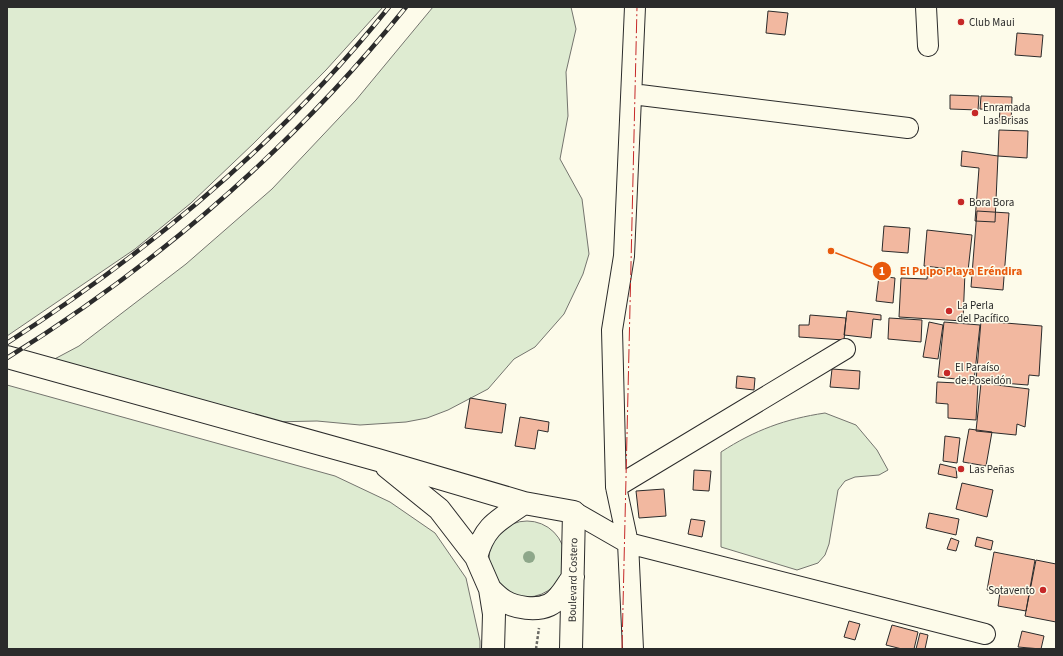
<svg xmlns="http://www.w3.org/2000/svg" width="1063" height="656" viewBox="0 0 1063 656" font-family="'Source Sans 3',sans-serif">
<rect width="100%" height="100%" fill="#fdfbea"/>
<path fill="#deebd1" stroke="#74746e" d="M 7,7 L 383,7 L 326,70 L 254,143 L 191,203 L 135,249 L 7,336 Z
M 433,7 L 571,7 L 576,29 L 566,72 L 568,116 L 560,159 L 582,199 L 589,254 L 583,274 L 564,314 L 535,347 L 514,359 L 488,389 L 448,410 L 427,418 L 406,422 L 360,425 L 317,421 L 271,422 L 47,363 L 79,346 L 186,264 L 272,189 L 356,100 Z
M 7,385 L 335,476 L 390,502 L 435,533 L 466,578 L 480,641 L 480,649 L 7,649 Z
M 825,413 L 856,425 L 877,450 L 888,470 L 879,475 L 855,477 L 845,481 L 838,490 L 829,544 L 825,555 L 818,563 L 797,570 L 721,547 L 721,452 C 755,430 785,419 825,413 Z
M489 559a38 38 0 1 1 76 0a38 38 0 1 1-76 0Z"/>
<path fill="#f2b8a0" stroke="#2b2b2b" d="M 768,11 L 788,13 L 785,35 L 766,33 Z
M 1017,33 L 1043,35 L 1041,57 L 1015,55 Z
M 950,95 L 979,96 L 978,110 L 950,109 Z
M 981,96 L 1012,97 L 1011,124 L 999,123 L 1000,110 L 980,109 Z
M 999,130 L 1028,131 L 1027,158 L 998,156 Z
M 962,151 L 998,156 L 995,222 L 975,221 L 979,168 L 961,166 Z
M 977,211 L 1009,213 L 1003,290 L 971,287 Z
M 884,226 L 910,228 L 908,253 L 882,251 Z
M 927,230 L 972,235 L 968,271 L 924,266 Z
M 928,270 L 965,272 L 963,321 L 899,317 L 901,278 L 927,279 Z
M 879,276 L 895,278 L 893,303 L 876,301 Z
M 847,311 L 881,315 L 881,320 L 873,319 L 871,338 L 844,335 Z
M 810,315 L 846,318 L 844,340 L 799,337 L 799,325 L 809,325 Z
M 889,318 L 922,320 L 921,342 L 888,339 Z
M 981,321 L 1042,326 L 1039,376 L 1029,375 L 1028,385 L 976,381 Z
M 929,322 L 943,325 L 938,359 L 923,357 Z
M 944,322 L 980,325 L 974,381 L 938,377 Z
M 832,369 L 860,371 L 859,389 L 830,387 Z
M 737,376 L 755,378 L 754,390 L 736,388 Z
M 937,382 L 978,384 L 976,420 L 948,418 L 948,404 L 936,403 Z
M 981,383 L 1029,389 L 1025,427 L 1017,424 L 1016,435 L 976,431 Z
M 470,398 L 506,404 L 502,433 L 465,428 Z
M 520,417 L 549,422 L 548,432 L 538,430 L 535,449 L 515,446 Z
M 969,429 L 992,432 L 986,466 L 963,462 Z
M 945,436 L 960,438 L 957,463 L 943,461 Z
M 940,464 L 956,468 L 957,478 L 938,474 Z
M 694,470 L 711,471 L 709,491 L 693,490 Z
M 962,483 L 993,490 L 987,517 L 956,509 Z
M 664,489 L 666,516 L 639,518 L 636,491 Z
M 929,513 L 959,519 L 956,535 L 926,528 Z
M 691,519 L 705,521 L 702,537 L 688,534 Z
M 977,537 L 993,541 L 991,550 L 975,546 Z
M 951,538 L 959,541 L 956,551 L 947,549 Z
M 994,552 L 1035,560 L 1026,611 L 998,606 L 1000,592 L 987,590 Z
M 1036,560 L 1056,564 L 1056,622 L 1025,616 Z
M 849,621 L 860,624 L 855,640 L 844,637 Z
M 892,625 L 918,632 L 914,649 L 902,649 L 886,645 Z
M 1022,631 L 1044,636 L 1041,649 L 1018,647 Z
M 920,633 L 928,635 L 925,649 L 916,649 Z"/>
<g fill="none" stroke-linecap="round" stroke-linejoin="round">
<defs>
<path id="minor" d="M 926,7 L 928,46
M 632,94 L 908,128
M 616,487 L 845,349
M 574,512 L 628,543 L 985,634
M 633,649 L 628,543 L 616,487 L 612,330 L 624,256 L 635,7"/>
<path id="major" d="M 7,357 L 378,460 L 524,503 L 574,512 L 571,649
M 387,467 L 439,509 L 476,557 L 490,589 L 494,614 L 493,649
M 476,557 C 485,525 498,521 524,503
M 490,589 C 494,593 499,598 504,601 C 516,608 536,611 549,605 C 560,600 566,586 573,577"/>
</defs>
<use href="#minor" stroke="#2b2b2b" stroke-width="22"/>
<use href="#major" stroke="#2b2b2b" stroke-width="24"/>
<path stroke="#6a6964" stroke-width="2.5" stroke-dasharray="3 2" stroke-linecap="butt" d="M 536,649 L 539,628"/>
<use href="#minor" stroke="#fdfbea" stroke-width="20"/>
<use href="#major" stroke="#fdfbea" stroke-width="22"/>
<defs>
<path id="rail" d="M 7,343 C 150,251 283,140 389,7
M 7,358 C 158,264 294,146 406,7"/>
</defs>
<use href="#rail" stroke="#2b2b2b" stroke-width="4.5"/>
<use href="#rail" stroke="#fdfbea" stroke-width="3" stroke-dasharray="9" stroke-linecap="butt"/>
<path stroke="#c62828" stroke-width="1" stroke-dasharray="14 3 2 3" stroke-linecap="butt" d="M 622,649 L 637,7"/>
</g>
<circle fill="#8ea78a" cx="529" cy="557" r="6"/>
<g fill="#c62828" stroke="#fdfbea" stroke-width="1.5">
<circle cx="961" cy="22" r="4"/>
<circle cx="975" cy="113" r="4"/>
<circle cx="961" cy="202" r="4"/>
<circle cx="949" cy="311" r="4"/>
<circle cx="947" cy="373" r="4"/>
<circle cx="961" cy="469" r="4"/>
<circle cx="1043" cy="590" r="4"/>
</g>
<g text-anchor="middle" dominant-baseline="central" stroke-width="3" stroke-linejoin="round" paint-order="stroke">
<g font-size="11" fill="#2b2b2b" stroke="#fdfbea" text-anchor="start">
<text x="969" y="22">Club Maui</text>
<text x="983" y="107">Enramada<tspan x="983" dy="13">Las Brisas</tspan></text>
<text x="969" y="202">Bora Bora</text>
<text x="957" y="305">La Perla<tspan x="957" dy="13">del Pacífico</tspan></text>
<text x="955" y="367">El Paraíso<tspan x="955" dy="13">de Poseidón</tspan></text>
<text x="969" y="469">Las Peñas</text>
<text x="1035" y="590" text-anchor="end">Sotavento</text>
</g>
<g font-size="11" fill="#2b2b2b" stroke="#fdfbea">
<text transform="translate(573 580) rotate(-89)">Boulevard Costero</text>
</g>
</g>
<path fill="none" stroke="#e8590c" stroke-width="1.5" d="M831 251L882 271"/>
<g fill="#e8590c" stroke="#fdfbea" stroke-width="1.5">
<circle cx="831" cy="251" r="4"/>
<circle cx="882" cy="271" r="10"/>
</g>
<g font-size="12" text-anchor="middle" font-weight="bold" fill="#fff">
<text x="882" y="275">1</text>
</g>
<g font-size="12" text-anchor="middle" font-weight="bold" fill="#e8590c" stroke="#fdfbea" stroke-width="3" stroke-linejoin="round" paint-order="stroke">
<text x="961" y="275">El Pulpo Playa Eréndira</text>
</g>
<rect width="1063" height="656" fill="none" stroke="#2b2b2b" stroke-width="16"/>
</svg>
